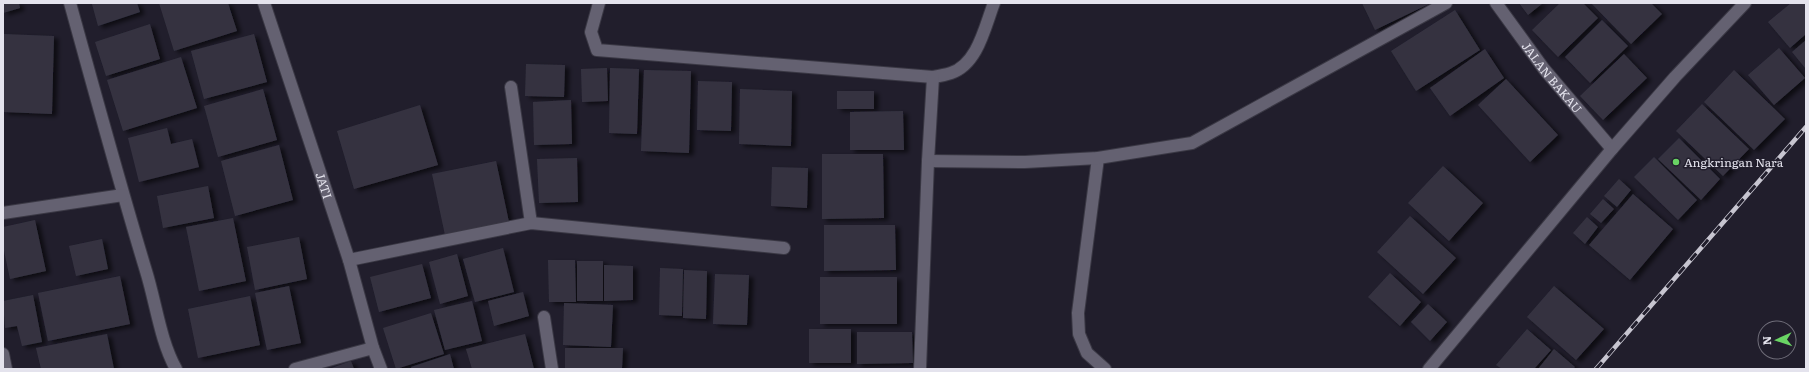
<svg xmlns="http://www.w3.org/2000/svg" width="1809" height="372" viewBox="0 0 1809 372" font-family="Literata,serif">
<defs>
<filter id="shadow"><feDropShadow dx="4.5" dy="2.5" stdDeviation="2" flood-color="#0009"/></filter>
</defs>
<rect width="100%" height="100%" fill="#211e2c"/>
<path fill="#353341" filter="url(#shadow)" d="M 3,3 L 19,3 L 20,8 L 3,13 Z
M 94,3 L 137,3 L 140,12 L 98,26 L 92,4 Z
M 159,3 L 228,3 L 237,31 L 174,51 Z
M 1362,3 L 1431,3 L 1375,30 Z
M 1519,3 L 1543,3 L 1528,15 Z
M 1560,3 L 1583,3 L 1598,18 L 1558,57 L 1532,30 Z
M 1591,3 L 1651,3 L 1662,14 L 1631,44 Z
M 1791,3 L 1806,3 L 1806,34 L 1790,48 L 1768,22 Z
M 1455,10 L 1480,50 L 1416,91 L 1391,51 Z
M 1602,20 L 1628,46 L 1590,83 L 1565,57 Z
M 150,24 L 160,59 L 106,76 L 95,42 Z
M 3,34 L 54,36 L 52,114 L 3,112 Z
M 254,34 L 267,82 L 204,99 L 191,51 Z
M 1806,40 L 1806,69 L 1792,52 Z
M 1779,48 L 1805,78 L 1774,105 L 1748,75 Z
M 1485,49 L 1504,78 L 1450,116 L 1430,88 Z
M 1624,54 L 1647,78 L 1603,120 L 1580,96 Z
M 181,57 L 197,108 L 123,131 L 107,80 Z
M 526,64 L 565,65 L 564,97 L 525,96 Z
M 607,68 L 608,101 L 582,102 L 581,69 Z
M 610,68 L 639,69 L 637,134 L 609,133 Z
M 644,70 L 691,71 L 689,153 L 641,151 Z
M 1734,70 L 1785,119 L 1754,150 L 1704,102 Z
M 1506,79 L 1558,135 L 1530,162 L 1478,105 Z
M 698,81 L 732,82 L 731,131 L 697,130 Z
M 263,89 L 277,140 L 218,157 L 204,106 Z
M 740,89 L 792,91 L 791,146 L 739,144 Z
M 837,91 L 874,91 L 874,109 L 837,109 Z
M 571,100 L 572,144 L 534,145 L 533,102 Z
M 1702,104 L 1749,149 L 1723,176 L 1676,131 Z
M 420,105 L 438,165 L 354,189 L 337,131 Z
M 903,111 L 904,150 L 850,150 L 850,112 Z
M 167,128 L 171,144 L 192,139 L 199,167 L 139,182 L 128,138 Z
M 1679,138 L 1720,179 L 1701,200 L 1658,159 Z
M 279,145 L 293,200 L 235,216 L 221,161 Z
M 822,154 L 883,154 L 884,218 L 822,219 Z
M 1654,157 L 1697,200 L 1678,220 L 1634,177 Z
M 577,158 L 578,202 L 539,203 L 537,159 Z
M 496,161 L 509,222 L 445,235 L 432,174 Z
M 1443,166 L 1483,203 L 1449,241 L 1408,203 Z
M 772,167 L 808,168 L 807,208 L 771,206 Z
M 1619,179 L 1631,190 L 1617,207 L 1604,196 Z
M 208,186 L 214,218 L 163,228 L 157,196 Z
M 1633,194 L 1673,229 L 1630,280 L 1589,245 Z
M 1603,199 L 1614,209 L 1601,223 L 1590,214 Z
M 1410,216 L 1456,258 L 1423,294 L 1377,252 Z
M 1587,217 L 1598,227 L 1585,244 L 1573,233 Z
M 233,218 L 246,281 L 199,291 L 186,227 Z
M 35,220 L 46,271 L 10,279 L 3,246 L 3,227 Z
M 824,225 L 895,225 L 896,270 L 824,271 Z
M 299,237 L 307,279 L 255,290 L 247,247 Z
M 102,239 L 108,269 L 76,276 L 69,246 Z
M 503,248 L 514,292 L 475,302 L 463,259 Z
M 457,254 L 468,296 L 440,304 L 429,262 Z
M 548,260 L 575,260 L 576,302 L 549,302 Z
M 577,261 L 603,261 L 603,301 L 577,301 Z
M 422,264 L 431,298 L 379,312 L 370,277 Z
M 604,265 L 633,266 L 633,300 L 604,301 Z
M 660,268 L 683,269 L 682,316 L 659,315 Z
M 684,270 L 707,271 L 706,319 L 683,318 Z
M 1390,273 L 1421,302 L 1400,326 L 1368,297 Z
M 715,274 L 749,275 L 747,325 L 713,324 Z
M 120,276 L 130,324 L 48,341 L 38,293 Z
M 820,277 L 897,277 L 897,324 L 820,324 Z
M 289,286 L 301,343 L 267,350 L 255,293 Z
M 1554,286 L 1604,329 L 1576,360 L 1527,317 Z
M 523,292 L 529,316 L 494,326 L 488,301 Z
M 33,295 L 42,342 L 22,346 L 17,326 L 5,328 L 3,301 Z
M 250,296 L 260,345 L 198,358 L 188,309 Z
M 472,301 L 482,341 L 445,350 L 434,310 Z
M 564,303 L 613,305 L 611,347 L 563,345 Z
M 1428,304 L 1447,322 L 1430,341 L 1411,322 Z
M 431,313 L 444,354 L 396,369 L 383,328 Z
M 809,329 L 851,329 L 851,363 L 809,363 Z
M 1527,329 L 1551,350 L 1534,369 L 1502,369 L 1496,365 Z
M 857,332 L 912,332 L 913,363 L 857,364 Z
M 107,334 L 114,369 L 41,369 L 36,348 Z
M 525,334 L 534,369 L 472,369 L 466,349 Z
M 565,348 L 623,348 L 622,369 L 565,369 Z
M 1554,349 L 1575,367 L 1573,369 L 1538,369 Z
M 450,354 L 454,369 L 412,369 L 411,367 Z
M 351,361 L 354,369 L 329,369 Z"/>
<g fill="none" stroke-linecap="round" stroke-linejoin="round">
<defs>
<g id="street">
<path d="M 70,3 C 95,93 119,182 146,271 C 156,303 160,340 176,369"/>
<path d="M 599,3 L 591,32 L 597,50 L 933,77 C 939,76 945,75 951,73 C 978,64 985,26 994,3"/>
<path id="s1" d="M 1496,3 L 1544,69 L 1612,149"/>
<path d="M 511,87 L 531,223"/>
<path d="M 1098,158 L 1078,313 L 1079,334 L 1087,353 L 1105,369"/>
<path d="M 928,161 L 1025,162 L 1098,158 L 1192,143 L 1446,3"/>
<path d="M 3,213 L 123,195"/>
<path d="M 349,260 L 531,223 L 784,248"/>
<path d="M 544,317 L 552,369"/>
<path d="M 3,354 L 6,369"/>
<path d="M 295,369 L 373,348"/>
<path d="M 920,369 L 928,161 L 933,77"/>
</g>
<g id="secondary">
<path id="s2" d="M 264,3 L 349,260 L 373,348 L 381,369"/>
<path d="M 1429,369 L 1612,149 L 1675,77 L 1745,3"/>
</g>
</defs>
<use href="#street" stroke="#3a3844" stroke-width="14"/>
<use href="#secondary" stroke="#3a3844" stroke-width="14"/>
<use href="#street" stroke="#646171" stroke-width="12"/>
<use href="#secondary" stroke="#646171" stroke-width="12"/>
<defs>
<path id="rail" d="M 1596,369 L 1806,127"/>
</defs>
<use href="#rail" stroke="#c7c5d0" stroke-width="4.5"/>
<use href="#rail" stroke="#211e2c" stroke-width="3" stroke-dasharray="9" stroke-linecap="butt"/>
</g>
<circle fill="#69d464" stroke="#211e2c" stroke-width="1.5" cx="1676" cy="162" r="4"/>
<g text-anchor="middle" dominant-baseline="central" stroke-width="3" stroke-linejoin="round" paint-order="stroke">
<g font-size="12" fill="#e4e3ed" stroke="#211e2c">
<text stroke="none"><textPath href="#s1" startOffset="93">JALAN BAKAU</textPath></text>
<text stroke="none"><textPath href="#s2" startOffset="192">JATI</textPath></text>
</g>
<g font-size="12" fill="#e4e3ed" stroke="#211e2c" text-anchor="start">
<text x="1684" y="162">Angkringan Nara</text>
</g>
</g>
<rect width="1809" height="372" fill="none" stroke="#e4e3ed" stroke-width="8"/>
<g transform="translate(1777 340) rotate(267)"><circle r="19" fill="#211e2c" stroke="#6f6d79"/>
<path d="M0-3L7 15L0 10L-7 15Z" fill="#69d464"/>
<text y="-6" font-size="11" font-weight="bold" text-anchor="middle" fill="#e4e3ed">N</text>
</g>
</svg>
